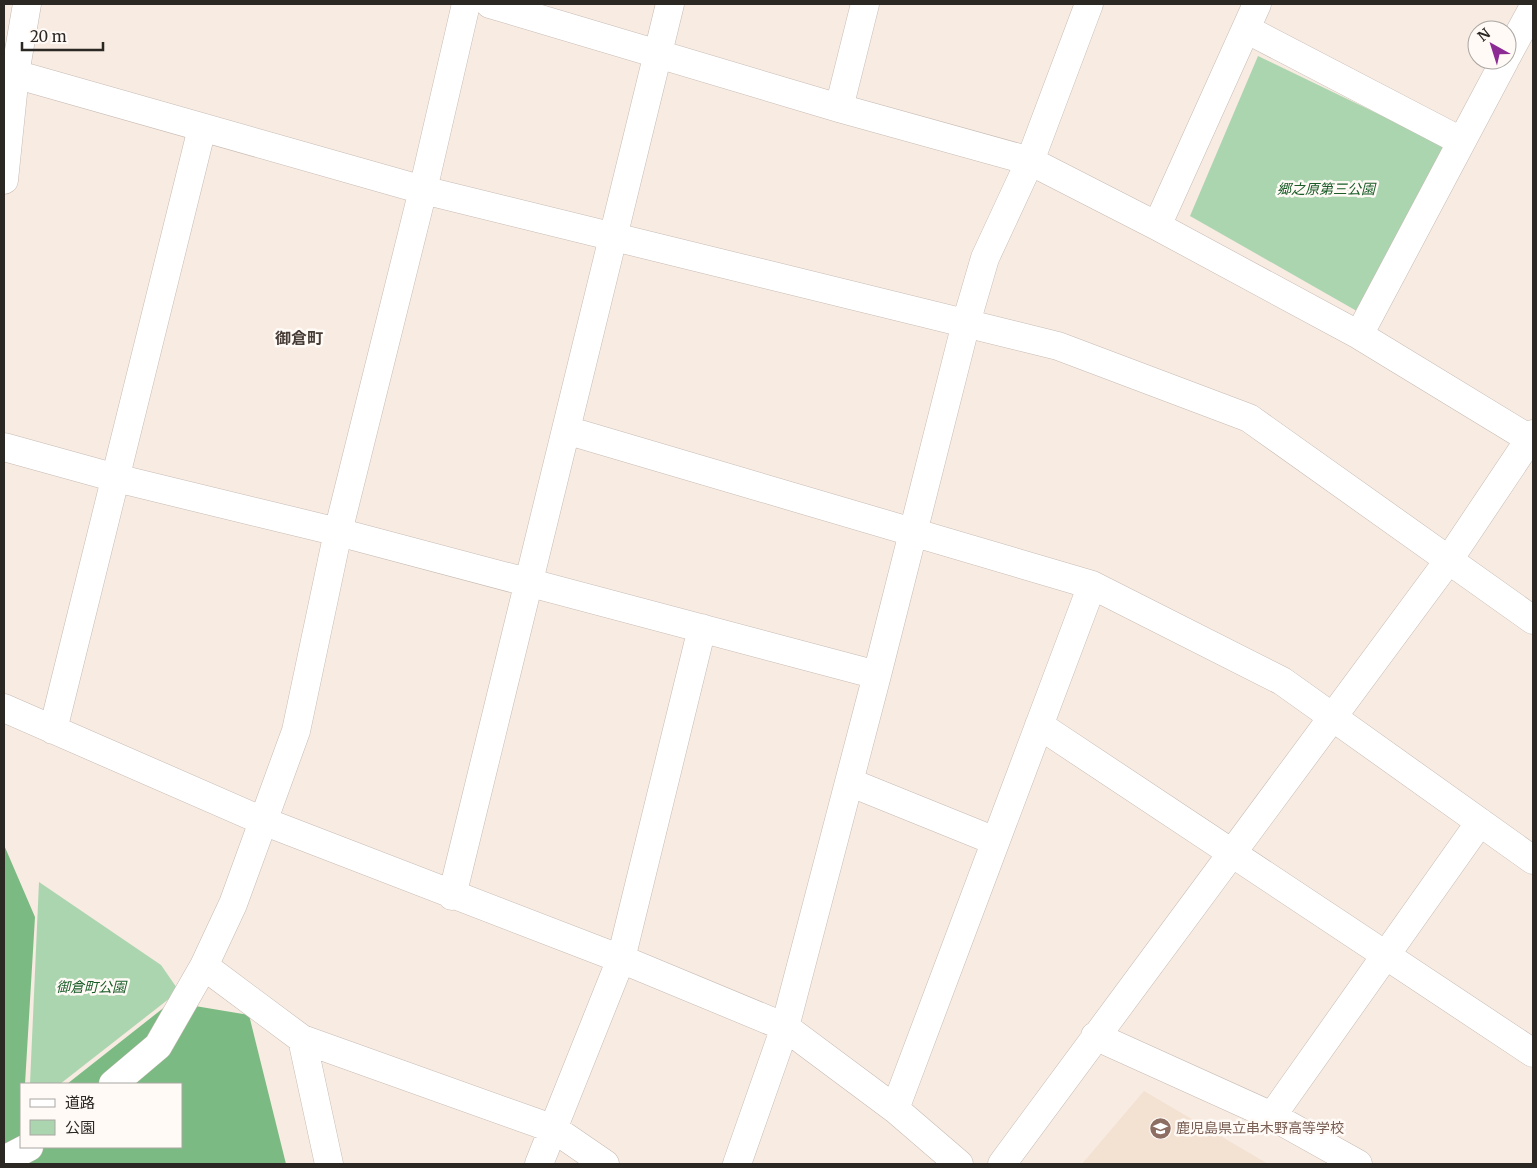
<svg xmlns="http://www.w3.org/2000/svg" width="1537" height="1168" viewBox="0 0 1537 1168" font-family="Merriweather,'Noto Sans JP',serif">
<rect width="100%" height="100%" fill="#f7ebe2"/>
<path fill="#f3e1d2" d="M 1144,1091 L 1268,1164 L 1082,1164 Z"/>
<path fill="#abd5af" d="M 1258,56 L 1453,150 L 1362,314 L 1190,216 Z
M 39,882 L 161,965 L 179,991 L 60,1084 L 30,1084 Z"/>
<path fill="#7bba83" d="M 4,845 L 35,917 L 25,1084 L 21,1084 L 21,1147 L 181,1147 L 181,1084 L 67,1084 L 171,1002 L 249,1015 L 286,1164 L 4,1164 Z"/>
<g fill="none" stroke-linecap="round" stroke-linejoin="round">
<defs>
<path id="minor" d="M 490,4 L 839,108 L 1030,161 L 1157,226 L 1359,335 L 1533,441
M 1246,29 L 1461,141
M 1507,56 L 1533,8
M 4,71 L 423,190 L 1058,346 L 1249,418 L 1533,620
M 839,108 L 865,4
M 4,180 L 15,74 L 27,4
M 1157,226 L 1257,4
M 1359,335 L 1505,60
M 566,430 L 1092,585 L 1282,681 L 1533,860
M 4,447 L 116,478 L 338,532 L 877,675
M 4,708 L 263,821 L 621,959 L 785,1027 L 895,1109 L 959,1164
M 1039,725 L 1533,1053
M 53,730 L 202,128
M 849,782 L 995,841
M 452,896 L 670,4
M 204,966 L 302,1039 L 554,1129 L 605,1164
M 1095,1036 L 1272,1116 L 1358,1164
M 302,1039 L 329,1164
M 113,1084 L 158,1046 L 204,966 L 233,904 L 296,731 L 338,532 L 423,190 L 466,4
M 895,1109 L 1092,585
M 1272,1116 L 1480,822
M 4,1160 L 29,1147
M 539,1164 L 621,959 L 702,628
M 737,1164 L 785,1027 L 877,675 L 966,323 L 985,258 L 1030,161 L 1089,4
M 1002,1164 L 1448,561 L 1533,434"/>
</defs>
<use href="#minor" stroke="#c7bbb3" stroke-width="29"/>
<use href="#minor" stroke="#fff" stroke-width="28"/>
</g>
<defs>
<symbol id="school-disc" viewBox="-11 -11 22 22"><circle r="9.5" fill="#8d6e63" stroke="#fffaf6"/><path d="M0-5L7-2L0 1L-7-2ZM-4 1L0 2.5L4 1V4Q0 6-4 4Z" fill="#fff"/></symbol>
</defs>
<g fill-rule="evenodd">
<use href="#school-disc" x="1148" y="1116" width="25" height="25"/>
</g>
<g text-anchor="middle" dominant-baseline="central" stroke-width="5" stroke-linejoin="round" paint-order="stroke">
<g font-size="14" font-style="italic" fill="#195c28" stroke="#fffaf6">
<text x="1326" y="189">郷之原第三公園</text>
<text x="91" y="987">御倉町公園</text>
</g>
<g font-size="14" fill="#785e54" stroke="#fffaf6" text-anchor="start">
<text x="1176" y="1128">鹿児島県立串木野高等学校</text>
</g>
<g font-size="16" font-weight="bold" fill="#463c35" stroke="#fffaf6">
<text x="299" y="338">御倉町</text>
</g>
</g>
<rect width="1537" height="1168" fill="none" stroke="#2b2723" stroke-width="10"/>
<rect x="20" y="1083" width="162" height="65" fill="#fffaf6" stroke="#aaa6a2"/>
<rect x="30" y="1099" width="25" height="8" fill="#ffffff" stroke="#aaa6a2"/>
<text x="65" y="1108" font-size="15" fill="#2b2723">道路</text>
<rect x="30" y="1120" width="25" height="15" fill="#abd5af" stroke="#aaa6a2"/>
<text x="65" y="1133" font-size="15" fill="#2b2723">公園</text>
<g transform="translate(1492 45) rotate(321)"><circle r="24" fill="#fffaf6" stroke="#aaa6a2"/>
<path d="M0-4L9 19L0 12L-9 19Z" fill="#8c2b93"/>
<text y="-8" font-size="14" font-weight="bold" text-anchor="middle" fill="#2b2723">N</text>
</g>
<path d="M22 42v8h81v-8" fill="none" stroke="#2b2723" stroke-width="2.5"/>
<text x="30" y="42" font-size="15" fill="#2b2723" stroke="#fffaf6" stroke-width="4" paint-order="stroke">20 m</text>
</svg>
